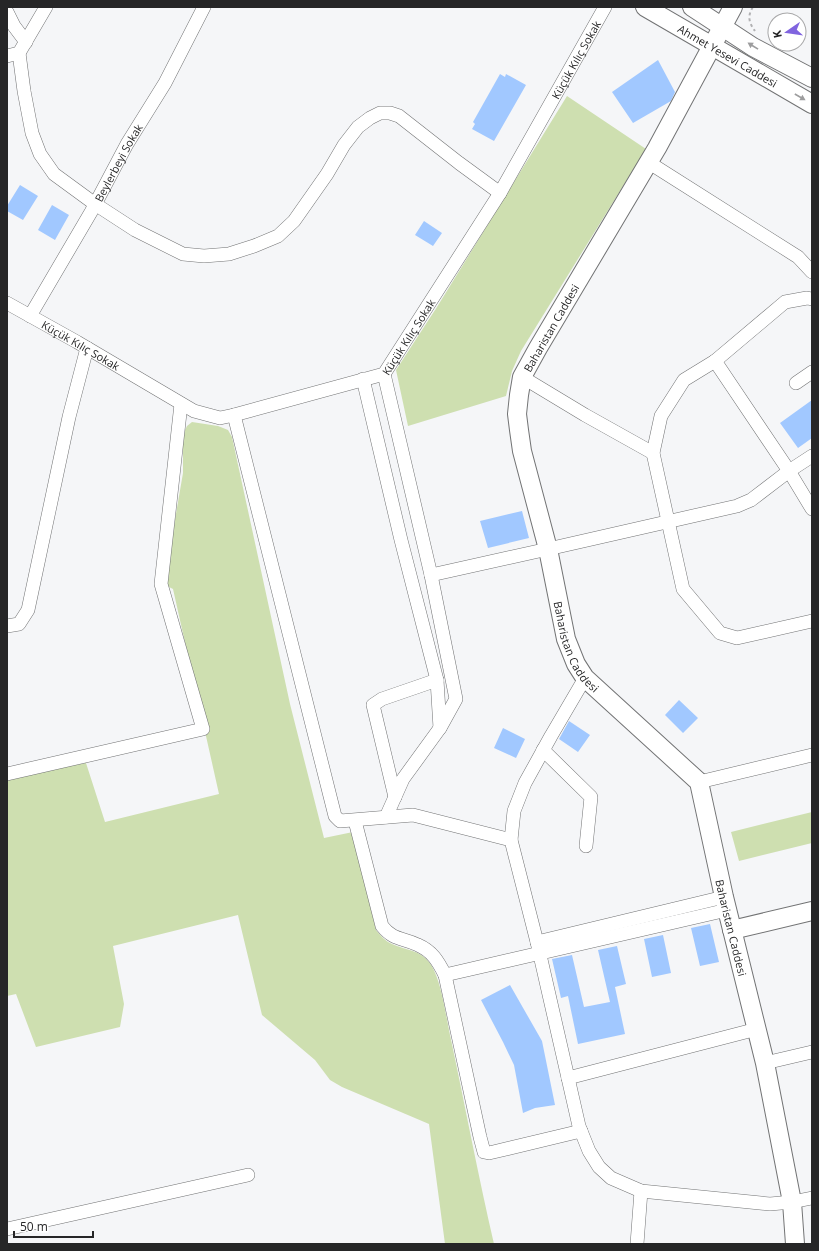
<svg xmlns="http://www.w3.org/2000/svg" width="819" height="1251" viewBox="0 0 819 1251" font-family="'Open Sans',sans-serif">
<rect width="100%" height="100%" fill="#f5f6f8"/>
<path fill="#cedfb0" d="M 567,96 L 646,149 L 521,351 L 512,371 L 506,396 L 408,426 L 396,370 L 437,307 Z
M 192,422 L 218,426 L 228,430 L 232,437 L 290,704 L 324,838 L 353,832 L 376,930 C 381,936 385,941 392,944 C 405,950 420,950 429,962 C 441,977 446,1016 450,1035 C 465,1105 478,1175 494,1244 L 445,1244 L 429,1124 L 342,1087 L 330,1080 L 315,1060 L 262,1015 L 238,915 L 113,946 L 124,1004 L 120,1027 L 36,1047 L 16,994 L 7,996 L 7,776 L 86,763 L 105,822 L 219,794 L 173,589 L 165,585 L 167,566 L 183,473 L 183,434 L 187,426 Z
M 812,812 L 812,843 L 739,861 L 731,832 Z"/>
<path fill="#a1c8ff" d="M 658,60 L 675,92 L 671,101 L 633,123 L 612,92 Z
M 500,74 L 505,77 L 506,74 L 526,85 L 494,141 L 472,129 L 475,124 L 473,122 Z
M 20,185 L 38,196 L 23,220 L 7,211 L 7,206 Z
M 52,205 L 69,215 L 55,240 L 38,230 Z
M 424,221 L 442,233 L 433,246 L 415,235 Z
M 812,400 L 812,438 L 798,448 L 780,423 Z
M 522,511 L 529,538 L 488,548 L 480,521 Z
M 679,700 L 698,718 L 683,733 L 665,715 Z
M 569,721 L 590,735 L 578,752 L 559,739 Z
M 503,728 L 525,739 L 516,758 L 494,748 Z
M 710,924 L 719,962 L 700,966 L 691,928 Z
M 663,935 L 671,973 L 652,977 L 644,939 Z
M 617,946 L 626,984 L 615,987 L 625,1034 L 578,1044 L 568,996 L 561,998 L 552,959 L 572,955 L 584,1007 L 610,1002 L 598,950 Z
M 510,985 L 542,1041 L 555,1105 L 535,1108 L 523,1113 L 514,1065 L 503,1042 L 481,1000 Z"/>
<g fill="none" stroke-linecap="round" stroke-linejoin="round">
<defs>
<g id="street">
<path d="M 7,12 L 14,26 L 26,42"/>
<path d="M 19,53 L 24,91 L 32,133 L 40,154 L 54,174 L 95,204 L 135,230 L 183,254 L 204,256 L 229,254 L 254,246 L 278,236 L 294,221 L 327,174 L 344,145 L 358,127 L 370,118 L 380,113 L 390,113 L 399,116 L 459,163 L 500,193"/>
<path d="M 7,56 L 19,53 L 46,7"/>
<path d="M 648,162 L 798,257 L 812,272"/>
<path d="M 812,299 L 807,298 L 785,302 L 715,361 L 789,471 L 812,509"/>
<path id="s1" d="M 7,303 L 77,342 L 194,411 L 220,418 L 234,415 L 384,374 L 500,193 L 605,7"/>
<path id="s2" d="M 30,316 L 91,212 L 127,144 L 165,83 L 204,7"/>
<path d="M 715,361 L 684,380 L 661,416 L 653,453 L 683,589 L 720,633 L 737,638 L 812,621"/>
<path d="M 384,374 L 431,575 L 456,699 L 440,728 L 403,779 L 386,817"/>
<path d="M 522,377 L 585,415 L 653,453"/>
<path d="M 363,379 L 401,540 L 437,680 L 440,728"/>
<path d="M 796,383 L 812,372"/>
<path d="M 234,415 L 335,816 L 340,821 L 413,815 L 511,840 L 537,942 L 579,1126 L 589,1151 L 599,1167 L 611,1178 L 641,1191 L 770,1204 L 792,1202 L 812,1198"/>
<path d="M 431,575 L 548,549 L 737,506 L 751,500 L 789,471 L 812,456"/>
<path d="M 7,626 L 19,624 L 28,610 L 69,417 L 87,348"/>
<path d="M 543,750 L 591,797 L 586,846"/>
<path d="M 7,774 L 203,729 L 161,584 L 181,404"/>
<path d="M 699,782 L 812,755"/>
<path d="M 395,797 L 373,705 L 382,699 L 437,680"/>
<path d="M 355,821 L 382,926 C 394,941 402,937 418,945 C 432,951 438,961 445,975 L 480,1137 L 484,1152 L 489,1153 L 581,1131"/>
<path d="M 511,840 L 514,811 L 525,783 L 551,736 L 585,678"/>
<path d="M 537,942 L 724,897"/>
<path d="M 445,975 L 727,910"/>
<path d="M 765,1063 L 812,1052"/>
<path d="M 568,1078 L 757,1029"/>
<path d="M 7,1229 L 248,1175"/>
<path d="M 637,1244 L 641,1191"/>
</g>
<g id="secondary">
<path id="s3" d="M 645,7 L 812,104"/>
<path d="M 692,7 L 753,47 L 812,78"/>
<path id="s4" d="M 733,7 L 657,148 L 538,348 L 522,377 L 519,395 L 517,414 L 519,430 L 522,451 L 548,549 L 566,639 L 576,664 L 585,678 L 699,782 L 724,897 L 765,1063 L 792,1202 L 795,1244"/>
<path d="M 732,930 L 812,911"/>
</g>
</defs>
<use href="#street" stroke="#727374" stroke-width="14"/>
<use href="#secondary" stroke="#727374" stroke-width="20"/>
<path stroke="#b1b1b3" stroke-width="2" stroke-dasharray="3 3" stroke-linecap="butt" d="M 753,7 C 747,16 749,23 755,31"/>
<use href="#street" stroke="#fff" stroke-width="13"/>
<use href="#secondary" stroke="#fff" stroke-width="18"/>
</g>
<defs><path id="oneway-solid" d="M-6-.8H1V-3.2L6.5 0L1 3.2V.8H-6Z"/></defs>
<g fill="#9d9d9e">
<use href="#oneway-solid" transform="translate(753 46) rotate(-148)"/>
<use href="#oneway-solid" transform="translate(800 97) rotate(30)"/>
</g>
<g text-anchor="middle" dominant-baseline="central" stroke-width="3.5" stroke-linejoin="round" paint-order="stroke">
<g font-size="11" fill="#262627" stroke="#fff">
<text stroke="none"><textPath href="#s3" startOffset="96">Ahmet Yesevi Caddesi</textPath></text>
<text stroke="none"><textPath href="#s1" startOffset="781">Küçük Kılıç Sokak</textPath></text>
<text stroke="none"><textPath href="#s2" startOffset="177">Beylerbeyi Sokak</textPath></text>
<text transform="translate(551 328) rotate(-60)">Baharistan Caddesi</text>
<text stroke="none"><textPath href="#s1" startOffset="457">Küçük Kılıç Sokak</textPath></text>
<text stroke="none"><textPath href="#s1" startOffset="85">Küçük Kılıç Sokak</textPath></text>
<text stroke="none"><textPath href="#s4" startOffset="705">Baharistan Caddesi</textPath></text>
<text stroke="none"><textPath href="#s4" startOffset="1041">Baharistan Caddesi</textPath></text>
</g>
</g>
<rect width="819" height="1251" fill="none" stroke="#262627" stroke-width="16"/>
<g transform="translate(787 32) rotate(257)"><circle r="19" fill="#ffffff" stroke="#a8a8a9"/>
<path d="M0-3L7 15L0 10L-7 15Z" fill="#8064df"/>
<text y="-6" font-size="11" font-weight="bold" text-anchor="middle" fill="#262627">K</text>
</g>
<path d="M14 1231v6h79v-6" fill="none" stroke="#262627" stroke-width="2"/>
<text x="20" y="1231" font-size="12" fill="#262627" stroke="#ffffff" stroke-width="3" paint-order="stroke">50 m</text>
</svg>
